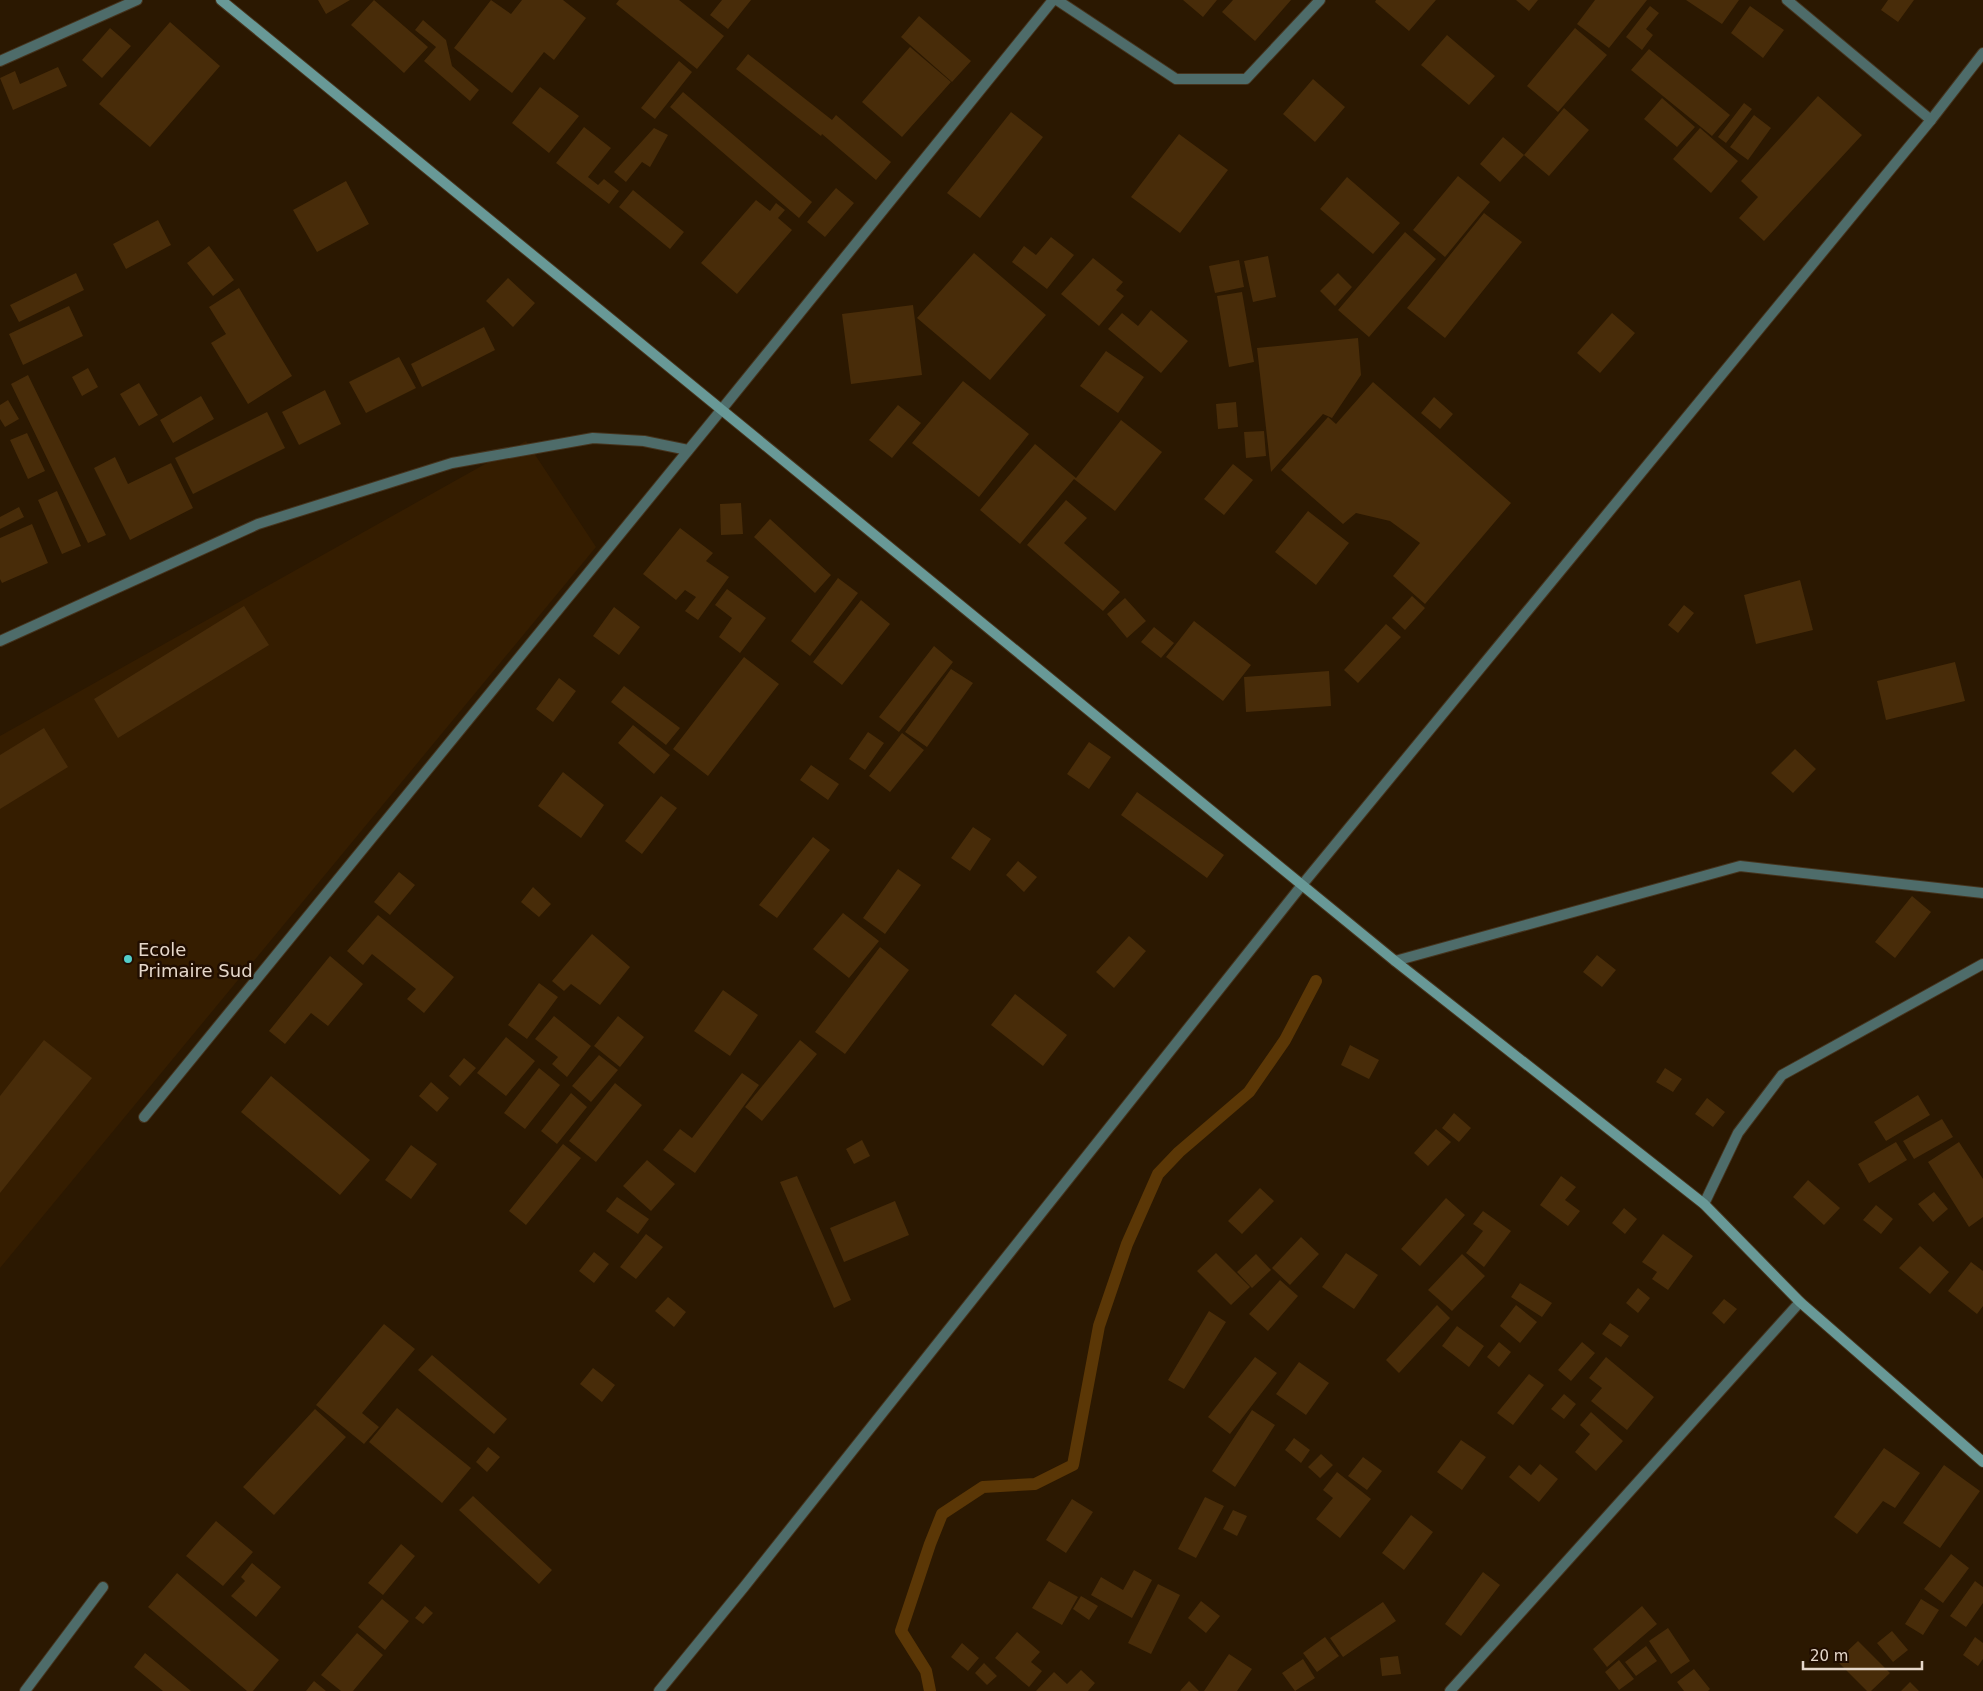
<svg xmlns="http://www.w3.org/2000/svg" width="1983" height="1691" viewBox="0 0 1983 1691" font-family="'DejaVu Sans',sans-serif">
<rect width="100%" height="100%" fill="#2b1801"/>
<path fill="#351d00" d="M 526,441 L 596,547 L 0,1268 L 0,736 Z"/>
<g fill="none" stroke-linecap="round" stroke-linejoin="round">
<path stroke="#5b3706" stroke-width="12" d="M 930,1691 L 926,1671 L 901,1631 L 930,1544 L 942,1514 L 983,1487 L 1035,1484 L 1073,1465 L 1099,1326 L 1127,1244 L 1158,1174 L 1179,1152 L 1249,1092 L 1285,1040 L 1316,981"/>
</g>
<path fill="#482c09" d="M 318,0 L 350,0 L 326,14 Z
M 374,0 L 428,47 L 404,73 L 351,25 Z
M 491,0 L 511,14 L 522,0 L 563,0 L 586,18 L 554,60 L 544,52 L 512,93 L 454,48 Z
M 619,0 L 679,0 L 724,36 L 697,69 L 616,4 Z
M 722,0 L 751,0 L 728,29 L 710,15 Z
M 1183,0 L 1217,0 L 1203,17 Z
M 1233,0 L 1291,0 L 1255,41 L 1222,12 Z
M 1376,0 L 1436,0 L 1409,31 L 1375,2 Z
M 1516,0 L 1538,0 L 1529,11 Z
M 1595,0 L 1647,0 L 1609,48 L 1577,24 Z
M 1686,0 L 1739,0 L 1722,24 Z
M 1888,0 L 1914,0 L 1898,22 L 1881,10 Z
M 1650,6 L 1659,13 L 1646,29 L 1653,35 L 1642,50 L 1626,37 Z
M 1750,6 L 1784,30 L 1763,58 L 1731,33 Z
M 919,16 L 971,61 L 952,82 L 901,37 Z
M 423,20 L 446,40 L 452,66 L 479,90 L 470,101 L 424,61 L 436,47 L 415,30 Z
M 170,22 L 220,66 L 150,147 L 99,104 Z
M 110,28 L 131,46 L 102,78 L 82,60 Z
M 1575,28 L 1607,55 L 1558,112 L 1527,86 Z
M 1447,35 L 1495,76 L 1469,105 L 1421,65 Z
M 910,47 L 951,82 L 902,137 L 862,102 Z
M 1649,49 L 1730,115 L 1712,136 L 1631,70 Z
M 748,54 L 832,120 L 836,115 L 891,162 L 876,180 L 822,134 L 821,136 L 736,69 Z
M 679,61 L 692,72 L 655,119 L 641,108 Z
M 58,67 L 67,86 L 13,110 L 0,78 L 15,71 L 20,84 Z
M 1313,79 L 1345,107 L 1315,142 L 1283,114 Z
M 540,87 L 579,116 L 549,153 L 512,123 Z
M 683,92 L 812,202 L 799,218 L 670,107 Z
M 1818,96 L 1862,135 L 1764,241 L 1739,218 L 1758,197 L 1741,181 Z
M 1662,98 L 1695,127 L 1677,147 L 1644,119 Z
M 1744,103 L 1752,109 L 1726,143 L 1718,137 Z
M 1564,108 L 1589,130 L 1549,176 L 1524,155 Z
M 1011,112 L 1043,137 L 980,218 L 947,193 Z
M 1754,115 L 1771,128 L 1748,160 L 1730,147 Z
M 584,127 L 611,148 L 588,177 L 598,185 L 604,179 L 619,191 L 609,204 L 556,163 Z
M 654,128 L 668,135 L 650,167 L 642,162 L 626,182 L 614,172 Z
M 1700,128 L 1738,161 L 1711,193 L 1673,159 Z
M 1179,134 L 1228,170 L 1180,233 L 1131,197 Z
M 1503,137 L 1524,155 L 1500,182 L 1480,164 Z
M 1458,176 L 1490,202 L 1445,257 L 1413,230 Z
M 1347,177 L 1400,223 L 1373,254 L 1320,209 Z
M 346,181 L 369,224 L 317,252 L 293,210 Z
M 836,188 L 854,203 L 825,237 L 807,222 Z
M 633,190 L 684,232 L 670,249 L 619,207 Z
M 756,200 L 770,211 L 776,203 L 785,210 L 778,218 L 792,230 L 737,294 L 701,263 Z
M 1484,213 L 1522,242 L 1445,338 L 1407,308 Z
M 158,220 L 171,245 L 126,269 L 113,244 Z
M 1405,232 L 1436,259 L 1369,337 L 1338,310 Z
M 1051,237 L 1074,255 L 1047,289 L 1012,262 L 1024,246 L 1036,255 Z
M 209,246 L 234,280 L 213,296 L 187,263 Z
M 974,253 L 1046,315 L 990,380 L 917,318 Z
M 1268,256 L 1276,297 L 1253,302 L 1244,261 Z
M 1093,258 L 1123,282 L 1116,290 L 1124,296 L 1099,326 L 1061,294 Z
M 1239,260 L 1244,287 L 1215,293 L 1209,266 Z
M 76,273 L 84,290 L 19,322 L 10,305 Z
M 1338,273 L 1352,287 L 1335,306 L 1320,291 Z
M 508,278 L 535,303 L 513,327 L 486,301 Z
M 239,288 L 292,376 L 248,404 L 211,343 L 226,334 L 209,307 Z
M 1242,292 L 1254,362 L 1229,367 L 1217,296 Z
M 913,305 L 922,375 L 851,384 L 842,314 Z
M 69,306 L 83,336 L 23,365 L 9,334 Z
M 1151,310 L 1188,341 L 1161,373 L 1108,329 L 1122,313 L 1138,326 Z
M 1612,313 L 1635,333 L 1600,373 L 1577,353 Z
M 484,327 L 495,350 L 422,387 L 411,364 Z
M 1358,338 L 1361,375 L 1332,418 L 1323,414 L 1271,472 L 1257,348 Z
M 1106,351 L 1144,377 L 1118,413 L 1080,386 Z
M 399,357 L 416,388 L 366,413 L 349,382 Z
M 88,368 L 98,387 L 82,396 L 72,377 Z
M 28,375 L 106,535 L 88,543 L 11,384 Z
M 963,381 L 1029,434 L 979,497 L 912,443 Z
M 1373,382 L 1511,503 L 1425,604 L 1393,576 L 1420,543 L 1390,521 L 1356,513 L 1343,524 L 1281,470 L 1328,417 L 1336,424 Z
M 139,383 L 158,415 L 139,426 L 120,394 Z
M 325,390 L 341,424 L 299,445 L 282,412 Z
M 201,396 L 214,419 L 173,443 L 160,420 Z
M 1434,397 L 1453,414 L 1440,429 L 1421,413 Z
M 8,400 L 19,419 L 5,427 L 0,419 L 0,405 Z
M 1236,402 L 1238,427 L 1218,429 L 1216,404 Z
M 898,405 L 921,423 L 892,458 L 869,440 Z
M 267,412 L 285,448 L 193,494 L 175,458 Z
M 1121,420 L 1162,452 L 1115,511 L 1074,479 L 1020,544 L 980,510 L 1035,444 L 1076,478 Z
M 1264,431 L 1266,456 L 1246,458 L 1244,432 Z
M 27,433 L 45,471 L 28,479 L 10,440 Z
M 115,457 L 128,484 L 171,463 L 193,508 L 130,540 L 94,468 Z
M 1233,464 L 1253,480 L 1224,515 L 1204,499 Z
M 57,491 L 81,546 L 62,554 L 38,500 Z
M 1066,500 L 1087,518 L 1064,543 L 1120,592 L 1103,611 L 1027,545 Z
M 741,503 L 743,534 L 721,535 L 720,504 Z
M 19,507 L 24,517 L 0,529 L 0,517 Z
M 1308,511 L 1349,543 L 1316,585 L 1275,552 Z
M 770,519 L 831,575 L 815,593 L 754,537 Z
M 32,524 L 48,563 L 2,583 L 0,579 L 0,538 Z
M 680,528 L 713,553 L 706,561 L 729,577 L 698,620 L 685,611 L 696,597 L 685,590 L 676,600 L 643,574 Z
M 838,578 L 858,593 L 810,656 L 791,641 Z
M 1800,580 L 1813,630 L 1756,644 L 1744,595 Z
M 727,589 L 766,618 L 740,653 L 719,637 L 732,618 L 715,605 Z
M 1412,596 L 1425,608 L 1405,630 L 1392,618 Z
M 1125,598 L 1146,621 L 1127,638 L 1107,614 Z
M 861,600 L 890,624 L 842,685 L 813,662 Z
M 1684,605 L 1694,613 L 1678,633 L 1668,625 Z
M 244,606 L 269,645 L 118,738 L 94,699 Z
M 614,607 L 640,627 L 619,655 L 593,636 Z
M 1194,621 L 1251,665 L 1223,701 L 1166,657 Z
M 1386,624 L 1401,637 L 1358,683 L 1344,670 Z
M 1154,627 L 1174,643 L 1161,658 L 1141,642 Z
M 934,646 L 953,662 L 899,732 L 879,717 Z
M 744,657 L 779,684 L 708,776 L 673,749 Z
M 1955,662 L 1965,701 L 1886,720 L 1877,681 Z
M 951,669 L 973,683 L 927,747 L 905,732 Z
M 1329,671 L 1331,706 L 1246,712 L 1244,677 Z
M 559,678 L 576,691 L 553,722 L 536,709 Z
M 624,686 L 680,728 L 666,745 L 611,702 Z
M 633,725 L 670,755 L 654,774 L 618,743 Z
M 44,728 L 68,767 L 0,809 L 0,755 Z
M 868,732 L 884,743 L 865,770 L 849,759 Z
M 902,733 L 924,750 L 890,792 L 869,776 Z
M 1089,742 L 1111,757 L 1089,789 L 1067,774 Z
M 1795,749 L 1816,769 L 1793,793 L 1771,773 Z
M 811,765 L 839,784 L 828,800 L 800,780 Z
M 563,772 L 604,805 L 581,838 L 538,806 Z
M 1137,792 L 1224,855 L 1207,878 L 1121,815 Z
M 661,796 L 677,808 L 642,854 L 625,841 Z
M 973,827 L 991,839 L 970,871 L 951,858 Z
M 813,837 L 830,850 L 777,918 L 759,905 Z
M 1018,861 L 1037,877 L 1024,892 L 1006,875 Z
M 898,869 L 921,885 L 885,934 L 863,918 Z
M 399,872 L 415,885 L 390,915 L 374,902 Z
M 533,887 L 551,904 L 539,917 L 521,902 Z
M 1912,896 L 1931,912 L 1895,958 L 1875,942 Z
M 843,913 L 879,941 L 849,978 L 813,949 Z
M 378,915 L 454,977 L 424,1013 L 407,999 L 416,989 L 372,954 L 363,965 L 347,951 Z
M 592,934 L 630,967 L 600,1005 L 571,984 L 564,991 L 552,981 Z
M 1129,936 L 1146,951 L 1114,988 L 1096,972 Z
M 880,947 L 909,970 L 845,1054 L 815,1032 Z
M 1597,955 L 1616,970 L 1602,987 L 1583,972 Z
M 330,956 L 363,984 L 328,1026 L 311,1013 L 285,1044 L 269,1031 Z
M 539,983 L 558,997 L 527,1039 L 508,1025 Z
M 723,990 L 758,1015 L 730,1056 L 694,1031 Z
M 1015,994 L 1067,1035 L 1043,1066 L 991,1025 Z
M 554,1016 L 591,1046 L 567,1077 L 552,1064 L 558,1057 L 535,1039 Z
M 618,1016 L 644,1037 L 620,1067 L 594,1046 Z
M 506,1037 L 535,1061 L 506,1096 L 477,1073 Z
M 44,1040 L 92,1078 L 0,1193 L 0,1096 Z
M 800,1040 L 817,1054 L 762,1121 L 745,1107 Z
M 1350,1045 L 1379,1060 L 1369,1079 L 1341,1065 Z
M 599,1055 L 618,1070 L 591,1102 L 572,1086 Z
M 464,1058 L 476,1068 L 460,1086 L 449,1076 Z
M 539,1068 L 560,1085 L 525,1129 L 504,1113 Z
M 1665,1068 L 1682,1079 L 1673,1092 L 1656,1082 Z
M 742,1073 L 759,1085 L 695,1173 L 663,1150 L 680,1129 L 692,1138 Z
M 271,1076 L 370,1160 L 340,1195 L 241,1112 Z
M 431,1082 L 449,1098 L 437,1112 L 419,1096 Z
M 615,1083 L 642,1105 L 596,1162 L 569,1141 Z
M 571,1093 L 587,1107 L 557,1144 L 541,1131 Z
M 1918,1095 L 1930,1115 L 1886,1141 L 1874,1122 Z
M 1707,1098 L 1725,1112 L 1713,1127 L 1695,1114 Z
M 1454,1113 L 1471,1128 L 1459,1142 L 1442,1128 Z
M 1942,1119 L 1953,1137 L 1914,1159 L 1903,1141 Z
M 1436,1129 L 1451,1142 L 1428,1166 L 1414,1153 Z
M 862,1140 L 870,1156 L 854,1164 L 846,1149 Z
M 1896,1142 L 1907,1160 L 1869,1183 L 1858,1164 Z
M 1959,1142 L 1983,1179 L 1983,1217 L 1969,1227 L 1928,1162 Z
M 563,1144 L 581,1158 L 526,1225 L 509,1211 Z
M 411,1145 L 437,1164 L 411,1199 L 385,1180 Z
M 647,1160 L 675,1184 L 651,1211 L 623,1186 Z
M 797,1176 L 851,1300 L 834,1308 L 780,1182 Z
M 1561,1176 L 1576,1187 L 1565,1200 L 1580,1211 L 1568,1226 L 1540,1205 Z
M 1808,1180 L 1840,1208 L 1824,1225 L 1793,1197 Z
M 1260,1188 L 1274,1201 L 1242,1234 L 1228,1221 Z
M 1934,1192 L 1948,1209 L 1933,1222 L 1918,1204 Z
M 617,1197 L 649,1219 L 638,1234 L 606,1211 Z
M 1446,1198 L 1465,1215 L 1420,1266 L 1401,1249 Z
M 895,1201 L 909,1235 L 844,1262 L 830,1228 Z
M 1876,1205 L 1893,1219 L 1881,1234 L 1863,1220 Z
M 1624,1208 L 1637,1219 L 1625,1234 L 1612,1223 Z
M 1483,1211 L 1511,1231 L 1484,1267 L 1466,1253 L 1483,1231 L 1473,1224 Z
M 646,1234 L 663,1247 L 636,1279 L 620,1267 Z
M 1663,1234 L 1693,1256 L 1668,1290 L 1652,1279 L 1657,1272 L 1642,1262 Z
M 1301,1237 L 1319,1254 L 1290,1285 L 1272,1268 Z
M 1920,1246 L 1949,1272 L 1930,1294 L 1899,1268 Z
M 594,1252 L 609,1264 L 594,1283 L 579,1271 Z
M 1216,1253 L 1250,1287 L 1231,1305 L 1197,1271 Z
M 1346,1253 L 1378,1275 L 1354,1309 L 1322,1287 Z
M 1256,1254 L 1271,1270 L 1252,1288 L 1237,1272 Z
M 1462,1254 L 1485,1276 L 1452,1311 L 1428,1290 Z
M 1971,1262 L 1983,1271 L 1983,1306 L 1977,1314 L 1948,1291 Z
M 1280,1280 L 1298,1296 L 1268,1331 L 1249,1314 Z
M 1520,1283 L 1552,1303 L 1542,1317 L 1511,1297 Z
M 1638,1288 L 1650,1298 L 1638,1313 L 1626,1303 Z
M 668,1297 L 686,1312 L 674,1327 L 655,1311 Z
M 1724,1299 L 1737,1309 L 1724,1324 L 1712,1313 Z
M 1437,1305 L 1450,1318 L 1399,1373 L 1386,1360 Z
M 1516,1305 L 1537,1322 L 1520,1343 L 1500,1326 Z
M 1209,1311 L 1226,1322 L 1184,1389 L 1168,1380 Z
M 1610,1323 L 1629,1336 L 1621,1347 L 1602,1334 Z
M 384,1324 L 415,1349 L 362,1413 L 379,1427 L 364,1444 L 316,1405 Z
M 1457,1326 L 1484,1346 L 1469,1367 L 1442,1346 Z
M 1499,1342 L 1511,1352 L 1499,1367 L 1487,1357 Z
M 1582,1342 L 1595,1353 L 1571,1381 L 1558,1370 Z
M 432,1355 L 507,1419 L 494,1434 L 418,1370 Z
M 1255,1357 L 1277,1373 L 1230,1434 L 1208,1417 Z
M 1606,1357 L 1654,1397 L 1627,1430 L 1591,1401 L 1602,1388 L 1589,1378 Z
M 1299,1362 L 1329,1383 L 1306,1415 L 1276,1394 Z
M 593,1368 L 615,1385 L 602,1402 L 580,1384 Z
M 1529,1374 L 1544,1385 L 1513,1425 L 1497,1413 Z
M 1564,1394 L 1576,1404 L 1564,1419 L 1551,1409 Z
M 397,1408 L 471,1468 L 442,1503 L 369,1442 Z
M 315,1409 L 346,1437 L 274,1515 L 243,1487 Z
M 1252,1410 L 1275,1425 L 1235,1487 L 1212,1471 Z
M 1591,1412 L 1623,1441 L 1596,1471 L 1575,1452 L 1590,1434 L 1580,1425 Z
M 1294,1438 L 1310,1450 L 1301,1463 L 1285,1450 Z
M 1461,1440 L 1486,1457 L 1462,1490 L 1437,1472 Z
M 488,1447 L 500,1457 L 487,1472 L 476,1462 Z
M 1884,1448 L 1920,1473 L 1895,1508 L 1883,1501 L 1857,1534 L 1834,1517 Z
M 1321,1454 L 1333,1465 L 1320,1478 L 1308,1467 Z
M 1363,1457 L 1382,1471 L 1367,1490 L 1348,1476 Z
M 1540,1464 L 1558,1479 L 1539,1502 L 1509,1477 L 1519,1465 L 1531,1475 Z
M 1944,1465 L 1980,1491 L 1940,1548 L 1903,1523 Z
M 1337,1472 L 1371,1499 L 1340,1538 L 1316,1519 L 1333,1498 L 1323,1490 Z
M 473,1496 L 552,1570 L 539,1584 L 459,1510 Z
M 1205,1497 L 1224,1506 L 1196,1558 L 1178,1549 Z
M 1072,1499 L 1093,1512 L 1066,1553 L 1046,1540 Z
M 1233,1510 L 1247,1516 L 1237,1536 L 1223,1529 Z
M 1411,1515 L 1433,1532 L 1404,1570 L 1382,1553 Z
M 216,1521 L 253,1552 L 223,1586 L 186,1556 Z
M 401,1544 L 415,1556 L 383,1595 L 368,1583 Z
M 1951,1554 L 1969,1568 L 1943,1603 L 1924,1589 Z
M 252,1563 L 281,1587 L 256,1617 L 231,1596 L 245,1581 L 241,1577 Z
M 1134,1570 L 1152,1580 L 1132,1618 L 1091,1595 L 1101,1577 L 1123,1590 Z
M 1483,1572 L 1500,1585 L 1461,1636 L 1445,1624 Z
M 177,1573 L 279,1660 L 253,1691 L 247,1691 L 148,1607 Z
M 1049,1581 L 1078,1597 L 1062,1625 L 1032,1608 Z
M 1975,1581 L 1983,1587 L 1983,1603 L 1966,1627 L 1950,1616 Z
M 1158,1584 L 1180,1595 L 1151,1654 L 1128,1643 Z
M 1081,1596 L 1098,1606 L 1089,1620 L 1073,1609 Z
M 382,1599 L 409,1621 L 385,1650 L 358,1627 Z
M 1921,1599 L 1939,1610 L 1923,1635 L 1905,1624 Z
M 1201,1601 L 1220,1616 L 1206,1633 L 1188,1618 Z
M 1383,1602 L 1396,1621 L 1343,1657 L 1330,1638 Z
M 425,1606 L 433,1613 L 423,1624 L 415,1618 Z
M 1642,1606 L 1657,1624 L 1607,1667 L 1593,1649 Z
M 1668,1628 L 1690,1661 L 1671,1674 L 1649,1641 Z
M 1892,1631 L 1908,1650 L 1893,1662 L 1877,1643 Z
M 1017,1632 L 1040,1652 L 1031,1662 L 1042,1671 L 1029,1687 L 995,1658 Z
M 357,1633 L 383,1655 L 353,1691 L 341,1691 L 321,1675 Z
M 1325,1637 L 1339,1656 L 1317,1672 L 1303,1653 Z
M 1975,1637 L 1983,1643 L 1983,1659 L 1978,1666 L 1963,1655 Z
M 1858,1641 L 1890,1673 L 1871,1691 L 1867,1691 L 1837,1661 Z
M 962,1643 L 979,1658 L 968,1671 L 951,1657 Z
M 1646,1646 L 1657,1661 L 1636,1676 L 1625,1662 Z
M 145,1653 L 191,1691 L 163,1691 L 134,1667 Z
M 1229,1654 L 1252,1669 L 1237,1691 L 1204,1691 Z
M 1398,1656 L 1401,1674 L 1382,1676 L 1380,1658 Z
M 1303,1659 L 1315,1678 L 1295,1691 L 1282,1673 Z
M 1619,1660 L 1634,1679 L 1619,1690 L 1605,1672 Z
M 984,1663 L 997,1676 L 987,1685 L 975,1673 Z
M 1694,1669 L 1710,1689 L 1708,1691 L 1684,1691 L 1677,1682 Z
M 1081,1670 L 1095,1683 L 1088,1691 L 1036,1691 L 1054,1672 L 1067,1684 Z
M 314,1681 L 326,1691 L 306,1691 Z
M 1189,1681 L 1199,1691 L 1180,1691 Z
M 1910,1682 L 1919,1691 L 1901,1691 Z"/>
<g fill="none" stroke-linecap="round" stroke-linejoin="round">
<defs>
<path id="minor" d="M 1057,0 L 1176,79 L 1246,79 L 1320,0
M 1787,0 L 1931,120
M 0,61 L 137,0
M 0,641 L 258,524 L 452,463 L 593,438 L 644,441 L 688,450
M 1395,961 L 1740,866 L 1983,893
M 144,1117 L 722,409 L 1053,0
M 1704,1204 L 1738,1133 L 1782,1075 L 1983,964
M 25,1691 L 103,1587
M 1450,1691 L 1800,1302"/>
<path id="tertiary" d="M 659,1691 L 744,1587 L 1302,885 L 1931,120 L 1983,53"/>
<path id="secondary" d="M 221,0 L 1395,961 L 1704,1204 L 1800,1302 L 1983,1462"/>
</defs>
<use href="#minor" stroke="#45331d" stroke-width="12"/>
<use href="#tertiary" stroke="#45331d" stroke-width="12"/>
<use href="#secondary" stroke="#45331d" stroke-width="12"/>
<use href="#minor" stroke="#4e6c6a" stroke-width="10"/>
<use href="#tertiary" stroke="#4e6c6a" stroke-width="10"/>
<use href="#secondary" stroke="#689997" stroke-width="10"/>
</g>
<circle fill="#53cdc9" stroke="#210e00" stroke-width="2" cx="128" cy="959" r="5"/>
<g text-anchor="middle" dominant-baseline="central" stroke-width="5" stroke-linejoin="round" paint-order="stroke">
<g font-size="18" fill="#e5d7ca" stroke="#210e00" text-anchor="start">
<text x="138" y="949">Ecole<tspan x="138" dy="21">Primaire Sud</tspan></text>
</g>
</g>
<path d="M1803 1661v8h119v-8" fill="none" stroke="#e5d7ca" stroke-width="2.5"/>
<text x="1810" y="1661" font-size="15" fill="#e5d7ca" stroke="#210e00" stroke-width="4" paint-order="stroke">20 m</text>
</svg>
